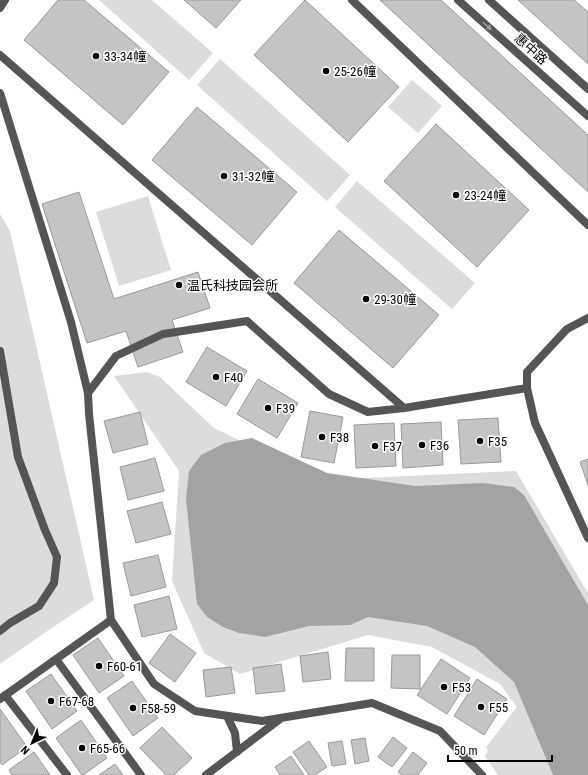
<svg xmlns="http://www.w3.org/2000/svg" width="588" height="775" viewBox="0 0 588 775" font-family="'Roboto Condensed','Noto Sans SC',sans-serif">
<rect width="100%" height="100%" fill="#fff"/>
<path fill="#dcdcdc" d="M 99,0 L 152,0 L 213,53 L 189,80 Z
M 220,59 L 350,175 L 327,201 L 197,85 Z
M 412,80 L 442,106 L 418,133 L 388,107 Z
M 357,181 L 475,283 L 452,309 L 335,207 Z
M 148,196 L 171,270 L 119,286 L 96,212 Z
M 0,214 L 10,231 L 94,600 L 56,625 L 0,664 Z
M 147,372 L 160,377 L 214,428 L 321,480 L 516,471 L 588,593 L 588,775 L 498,775 L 485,756 L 488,751 L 486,747 L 517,707 L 500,684 L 432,647 L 368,635 L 240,674 L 204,653 L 172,581 L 179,471 L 114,376 Z"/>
<path fill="#a3a3a3" d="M 252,438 L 327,473 L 415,486 L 483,483 L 514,487 L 524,495 L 588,605 L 588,775 L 553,775 L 514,682 L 475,647 L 427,626 L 368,617 L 350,625 L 309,626 L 265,637 L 239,633 L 223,627 L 207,617 L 197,604 L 186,499 L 189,471 L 201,455 L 225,443 Z"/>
<path fill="#c4c4c4" stroke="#999" d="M 58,0 L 84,0 L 169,72 L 123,125 L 24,40 Z
M 184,0 L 241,0 L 216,28 Z
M 305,0 L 399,87 L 348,142 L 254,55 Z
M 380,0 L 441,0 L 588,135 L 588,192 Z
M 518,0 L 574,0 L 588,12 L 588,64 Z
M 197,107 L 297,192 L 252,245 L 152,160 Z
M 436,124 L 529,210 L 477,267 L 384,181 Z
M 79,192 L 114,299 L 198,272 L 210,308 L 172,320 L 183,352 L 138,367 L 126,331 L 87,343 L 42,204 Z
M 339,230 L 439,315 L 393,368 L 294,283 Z
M 207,347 L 247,371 L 226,406 L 186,382 Z
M 258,379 L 298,403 L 277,438 L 237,414 Z
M 310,411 L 343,417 L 334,463 L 301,457 Z
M 140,412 L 148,444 L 113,453 L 104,421 Z
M 498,418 L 501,462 L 461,464 L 458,420 Z
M 441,422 L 443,465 L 403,468 L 401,424 Z
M 394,423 L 396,466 L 356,468 L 354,425 Z
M 155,458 L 164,491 L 128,500 L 120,467 Z
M 588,459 L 588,485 L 580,462 Z
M 162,502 L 171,534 L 136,543 L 127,511 Z
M 158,555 L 166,587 L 131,596 L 123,563 Z
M 169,596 L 177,629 L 142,637 L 134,605 Z
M 170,634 L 196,653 L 175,682 L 149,663 Z
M 98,638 L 124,676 L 99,693 L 73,655 Z
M 346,648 L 374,648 L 374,681 L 345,681 Z
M 328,652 L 331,679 L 303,682 L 300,656 Z
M 392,655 L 420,655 L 420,689 L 391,688 Z
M 441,659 L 470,678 L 447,714 L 417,695 Z
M 281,664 L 285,691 L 256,694 L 253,668 Z
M 231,667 L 235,693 L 206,697 L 203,670 Z
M 51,674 L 77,711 L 52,729 L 26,691 Z
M 477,679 L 507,699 L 484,735 L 454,716 Z
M 132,681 L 158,718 L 133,736 L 107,698 Z
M 0,709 L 27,747 L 2,765 L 0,762 Z
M 81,720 L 107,758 L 83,775 L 82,775 L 56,738 Z
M 162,727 L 192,758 L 174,775 L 166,775 L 140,748 Z
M 393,737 L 407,748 L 392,767 L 378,757 Z
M 365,738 L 369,761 L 355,764 L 351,740 Z
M 309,741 L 327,767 L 315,775 L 309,775 L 293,752 Z
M 342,741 L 346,764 L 332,766 L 328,743 Z
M 34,752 L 50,775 L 12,775 L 9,770 Z
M 413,752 L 427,763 L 418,775 L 402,775 L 398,772 Z
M 291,756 L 304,775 L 280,775 L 275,767 Z
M 115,764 L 123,775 L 99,775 Z"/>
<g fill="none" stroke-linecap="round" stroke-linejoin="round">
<path stroke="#555" stroke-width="8" d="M 352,0 L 588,225
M 0,8 L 5,0
M 0,55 L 404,408
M 0,93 L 71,322 L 88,393 L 89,414 L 111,620 L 154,684 L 195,711 L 262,721 L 372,703 L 440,731 L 482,775
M 588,318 L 567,329 L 527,372 L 527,388 L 535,423 L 588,538
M 0,351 L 18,457 L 45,530 L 57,557 L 54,583 L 39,606 L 10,623 L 0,631
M 88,393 L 116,356 L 163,334 L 247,321 L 329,394 L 368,412 L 404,408 L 527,388
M 56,659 L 141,775
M 5,695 L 67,775
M 0,699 L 111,620
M 227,716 L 235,733 L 237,752
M 206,775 L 280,719"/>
<path stroke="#555" stroke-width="8" d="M 458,0 L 588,116
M 489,0 L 588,89"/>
</g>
<defs><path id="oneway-solid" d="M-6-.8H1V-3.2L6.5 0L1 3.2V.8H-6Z"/></defs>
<use fill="#999" href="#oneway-solid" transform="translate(487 26) rotate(42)"/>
<g fill="#000" stroke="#fff" stroke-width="1.5">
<circle cx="96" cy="56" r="4"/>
<circle cx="326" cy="71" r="4"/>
<circle cx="224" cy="176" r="4"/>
<circle cx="456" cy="195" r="4"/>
<circle cx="179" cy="285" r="4"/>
<circle cx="366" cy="299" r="4"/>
<circle cx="216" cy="377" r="4"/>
<circle cx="268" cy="408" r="4"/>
<circle cx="322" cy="437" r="4"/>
<circle cx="480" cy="441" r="4"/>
<circle cx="422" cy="445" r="4"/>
<circle cx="375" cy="446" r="4"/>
<circle cx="99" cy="666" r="4"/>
<circle cx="444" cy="687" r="4"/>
<circle cx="51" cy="701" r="4"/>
<circle cx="481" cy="707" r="4"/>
<circle cx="133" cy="708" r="4"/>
<circle cx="82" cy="748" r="4"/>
</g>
<g text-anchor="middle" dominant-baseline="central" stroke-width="3" stroke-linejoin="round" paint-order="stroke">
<g font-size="13" fill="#000" stroke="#fff">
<text transform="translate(531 49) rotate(42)">惠中路</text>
</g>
<g font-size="13" fill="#000" stroke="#fff" text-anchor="start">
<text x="104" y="56">33-34幢</text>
<text x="334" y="71">25-26幢</text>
<text x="232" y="176">31-32幢</text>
<text x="464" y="195">23-24幢</text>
<text x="187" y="285">温氏科技园会所</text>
<text x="374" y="299">29-30幢</text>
<text x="224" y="377">F40</text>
<text x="276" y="408">F39</text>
<text x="330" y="437">F38</text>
<text x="488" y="441">F35</text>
<text x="430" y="445">F36</text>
<text x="383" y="446">F37</text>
<text x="107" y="666">F60-61</text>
<text x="452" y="687">F53</text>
<text x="59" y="701">F67-68</text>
<text x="489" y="707">F55</text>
<text x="141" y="708">F58-59</text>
<text x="90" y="748">F65-66</text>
</g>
</g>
<g transform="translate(32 743) rotate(224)" stroke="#ffffff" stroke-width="3" paint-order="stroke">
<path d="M0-3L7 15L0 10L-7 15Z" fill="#000000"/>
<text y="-6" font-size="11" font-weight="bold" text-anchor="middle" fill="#000000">N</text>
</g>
<path d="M448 755v6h104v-6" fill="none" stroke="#000000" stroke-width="2"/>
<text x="454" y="755" font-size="12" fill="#000000" stroke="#ffffff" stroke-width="3" paint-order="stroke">50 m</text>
</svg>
